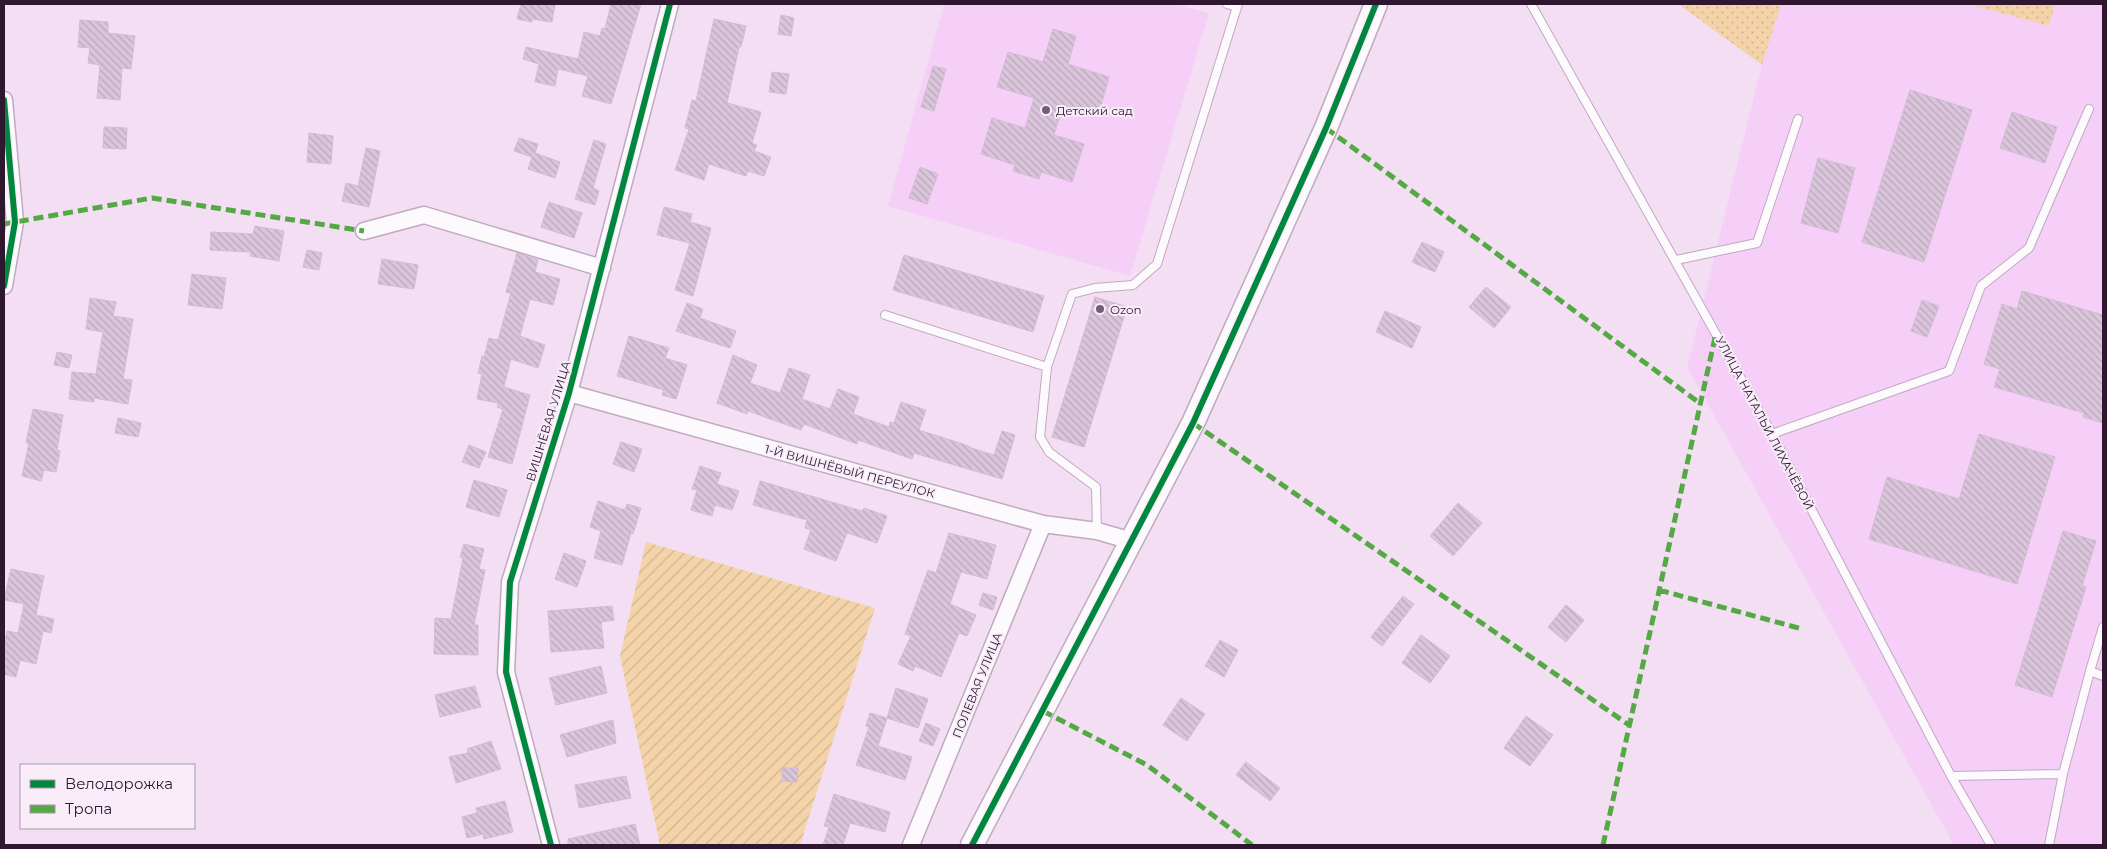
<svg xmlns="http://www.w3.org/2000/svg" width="2107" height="849" viewBox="0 0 2107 849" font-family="Montserrat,sans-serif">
<defs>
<pattern id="grass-dots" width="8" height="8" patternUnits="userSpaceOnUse" patternTransform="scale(1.25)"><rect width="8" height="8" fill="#f4d3a9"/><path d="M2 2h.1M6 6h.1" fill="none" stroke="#d2b492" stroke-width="1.8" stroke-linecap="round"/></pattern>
<pattern id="garden-furrows" width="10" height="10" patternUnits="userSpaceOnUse" patternTransform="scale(1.25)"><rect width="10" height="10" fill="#f4d3a9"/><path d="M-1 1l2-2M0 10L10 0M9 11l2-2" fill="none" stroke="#d2b492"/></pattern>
<pattern id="building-back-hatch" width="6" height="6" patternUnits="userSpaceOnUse" patternTransform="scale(1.25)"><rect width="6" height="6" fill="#dac5db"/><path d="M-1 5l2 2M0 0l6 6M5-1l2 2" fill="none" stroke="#bba8bc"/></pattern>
</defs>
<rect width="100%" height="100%" fill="#f3def4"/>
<path fill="#f6cff8" d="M 944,4 L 1176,4 L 1209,13 L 1130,276 L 888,206 Z
M 1781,4 L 1968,4 L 2049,26 L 2055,4 L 2103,4 L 2103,845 L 1954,845 L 1687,367 L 1762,65 Z"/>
<path fill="url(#grass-dots)" d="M 1678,4 L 1781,4 L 1762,65 Z
M 1968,4 L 2055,4 L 2049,26 Z"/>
<path fill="url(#garden-furrows)" d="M 646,542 L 875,608 L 800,845 L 660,845 L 620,656 Z"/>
<path fill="url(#building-back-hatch)" stroke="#d1bcd2" d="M 521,4 L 555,5 L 552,22 L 532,19 L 532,22 L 517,19 Z
M 611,4 L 641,4 L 611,104 L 582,96 L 588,76 L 558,69 L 555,86 L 535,82 L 539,64 L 523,59 L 526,47 L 578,59 L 584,32 L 600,36 L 602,28 L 605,29 Z
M 781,15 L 794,18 L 791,36 L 778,34 Z
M 714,19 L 746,26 L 741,47 L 739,47 L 727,103 L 761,112 L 752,143 L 757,145 L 754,151 L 771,157 L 764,176 L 748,171 L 746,176 L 709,164 L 704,180 L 675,170 L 689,129 L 685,128 L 692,100 L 696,101 Z
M 80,20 L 108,22 L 108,33 L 135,36 L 131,69 L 122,68 L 120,100 L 97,98 L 100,65 L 88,63 L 90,48 L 78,47 Z
M 1053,29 L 1076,36 L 1068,64 L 1109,77 L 1098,116 L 1063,105 L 1054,135 L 1084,144 L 1072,182 L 1041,172 L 1039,179 L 1013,171 L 1015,165 L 981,154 L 992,118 L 1025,128 L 1034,98 L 997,87 L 1008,52 L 1043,62 Z
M 933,66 L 946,69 L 934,111 L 921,107 Z
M 772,72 L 789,74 L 786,94 L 769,92 Z
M 1910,90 L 1972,110 L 1924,262 L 1862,242 Z
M 2012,112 L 2057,127 L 2045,163 L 2000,148 Z
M 104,127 L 127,128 L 126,149 L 103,148 Z
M 309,133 L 333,136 L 331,164 L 307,162 Z
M 519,138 L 538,144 L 535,153 L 560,162 L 555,178 L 528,169 L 532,157 L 514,151 Z
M 594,140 L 606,144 L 593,188 L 599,191 L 595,205 L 575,199 Z
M 366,148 L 380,151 L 369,207 L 342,201 L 346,183 L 358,186 Z
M 1818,158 L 1855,168 L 1838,233 L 1801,223 Z
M 920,167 L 938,174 L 927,204 L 909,198 Z
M 549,202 L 582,213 L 574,238 L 541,227 Z
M 664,207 L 692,214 L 690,222 L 711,228 L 693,296 L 675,290 L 690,243 L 657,235 Z
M 255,226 L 284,231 L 279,261 L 250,256 L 251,252 L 210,250 L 211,232 L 253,234 Z
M 1422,242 L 1444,252 L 1435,272 L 1412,262 Z
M 307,250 L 322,253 L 319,270 L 303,267 Z
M 517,253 L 538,260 L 535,272 L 560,279 L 553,305 L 530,299 L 520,336 L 545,345 L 538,368 L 511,359 L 504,387 L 530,395 L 512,464 L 488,457 L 503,409 L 497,407 L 498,403 L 477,399 L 482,374 L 478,373 L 482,356 L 484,357 L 489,338 L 498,340 L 511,293 L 506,292 Z
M 904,255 L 1044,296 L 1033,332 L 893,290 Z
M 382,259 L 418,265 L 414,289 L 378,284 Z
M 192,274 L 226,278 L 222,309 L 188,305 Z
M 1486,287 L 1511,307 L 1494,328 L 1469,307 Z
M 2022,291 L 2103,315 L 2103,423 L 2083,417 L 2084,413 L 1994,387 L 2000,369 L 1984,364 L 2002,304 L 2017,309 Z
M 1095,297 L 1127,307 L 1084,447 L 1052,437 Z
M 90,298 L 116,302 L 113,316 L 133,319 L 123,379 L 132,380 L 128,404 L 94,398 L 94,402 L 69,399 L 72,372 L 96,374 L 103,332 L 86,329 Z
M 1922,300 L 1939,306 L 1927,337 L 1911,331 Z
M 687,303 L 703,309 L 700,318 L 736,331 L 730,348 L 676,331 Z
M 1385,311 L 1421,327 L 1412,348 L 1376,332 Z
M 629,336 L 669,348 L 665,358 L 687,365 L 676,399 L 662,395 L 664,390 L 617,376 Z
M 57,352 L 72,355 L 69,368 L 54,365 Z
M 733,355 L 757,365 L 750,383 L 780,393 L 789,368 L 810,375 L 802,399 L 830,409 L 838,389 L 859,397 L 853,414 L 889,427 L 890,422 L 894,423 L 901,402 L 926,410 L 919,430 L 969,446 L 968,447 L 994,455 L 1002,431 L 1015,435 L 1002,479 L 914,453 L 912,459 L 858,440 L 857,444 L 804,424 L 801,430 L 748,411 L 747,414 L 717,403 Z
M 33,409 L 63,415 L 57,450 L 60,451 L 56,472 L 44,470 L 41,481 L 22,476 L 29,443 L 26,443 Z
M 118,418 L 141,423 L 138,437 L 115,433 Z
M 1979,434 L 2055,457 L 2017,584 L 1869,539 L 1887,477 L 1959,499 Z
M 621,442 L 642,449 L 634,472 L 613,464 Z
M 469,445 L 486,452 L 479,468 L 462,462 Z
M 700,466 L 721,473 L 717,484 L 739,491 L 732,510 L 715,505 L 712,516 L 691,510 L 697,490 L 692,489 Z
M 474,480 L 507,490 L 499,517 L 466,507 Z
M 760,481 L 862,511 L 864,508 L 887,516 L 877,543 L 847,533 L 836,561 L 804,549 L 811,530 L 805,528 L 807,520 L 753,505 Z
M 598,501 L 625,510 L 627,504 L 641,508 L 633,534 L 631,533 L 622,565 L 594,558 L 601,531 L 590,527 Z
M 1458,503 L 1482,523 L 1453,556 L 1430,536 Z
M 2063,531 L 2096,541 L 2082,586 L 2086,587 L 2052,697 L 2015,685 Z
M 949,533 L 996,545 L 987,579 L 961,572 L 950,604 L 976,615 L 967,636 L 959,633 L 941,677 L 915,666 L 913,671 L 898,664 L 911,636 L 905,634 L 928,570 L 936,573 Z
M 464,544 L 484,549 L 479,569 L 485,570 L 474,625 L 478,625 L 478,655 L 434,654 L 435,618 L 451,619 L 463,558 L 460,557 Z
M 564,553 L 586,561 L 577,587 L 555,579 Z
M 11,569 L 44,576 L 36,615 L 54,619 L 51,633 L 43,631 L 36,664 L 20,660 L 16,677 L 4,674 L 4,647 L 7,631 L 18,633 L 24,604 L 4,600 Z
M 983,593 L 997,597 L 993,610 L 979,605 Z
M 1403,596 L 1414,604 L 1382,646 L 1371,637 Z
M 1566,605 L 1584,620 L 1566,642 L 1548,627 Z
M 612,606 L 614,620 L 601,622 L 604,648 L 551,652 L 548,611 Z
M 1421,635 L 1450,656 L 1430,683 L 1402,663 Z
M 1220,640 L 1238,650 L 1224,677 L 1205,666 Z
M 601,666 L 607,693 L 556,705 L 549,678 Z
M 475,686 L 481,707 L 440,717 L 435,695 Z
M 896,688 L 928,699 L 918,728 L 887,718 Z
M 1181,698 L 1205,714 L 1187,741 L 1163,725 Z
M 870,713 L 887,718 L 878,746 L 912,757 L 905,780 L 856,765 L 869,727 L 866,726 Z
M 1526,716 L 1553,735 L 1530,766 L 1504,748 Z
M 613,720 L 616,743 L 567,757 L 560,735 Z
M 926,723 L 940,729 L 933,746 L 919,741 Z
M 491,741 L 501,769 L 456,783 L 449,757 L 468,753 L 467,749 Z
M 1246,762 L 1280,788 L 1270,801 L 1236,775 Z
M 782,768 L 798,768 L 797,782 L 782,781 Z
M 626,776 L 631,798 L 579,808 L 575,785 Z
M 834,794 L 890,812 L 885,832 L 850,823 L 843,845 L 823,845 L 829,827 L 824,826 Z
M 505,801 L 513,832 L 484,839 L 483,834 L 467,838 L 462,817 L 477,813 L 476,808 Z
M 635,824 L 640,845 L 568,845 L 568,839 Z"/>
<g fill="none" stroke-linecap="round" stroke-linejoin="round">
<defs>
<path id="lane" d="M 1227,4 L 1237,7 L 1238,4
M 1531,4 L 1772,434 L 1951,776 L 1991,845
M 1676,260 L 1757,243 L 1798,119
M 885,315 L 1047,367 L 1072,294 L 1095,288 L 1133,285 L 1157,264 L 1237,7
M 1047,367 L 1040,437 L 1049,452 L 1096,487 L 1097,531
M 1772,434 L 1949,371 L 1981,286 L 2029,248 L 2089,109
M 2090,671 L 2103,676
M 1951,776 L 2063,774 L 2090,671 L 2103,627
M 2049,845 L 2063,774"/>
<path id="street" d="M 4,100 L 15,222 L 4,286
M 364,231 L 424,215 L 602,268
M 569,393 L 1043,524 L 1097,531 L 1132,541
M 551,845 L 506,672 L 510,582 L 569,393 L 670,4
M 911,845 L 1043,524"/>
<path id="secondary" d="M 972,845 L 1193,423 L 1326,128 L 1376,4"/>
</defs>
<use href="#lane" stroke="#bfaac0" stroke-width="10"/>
<use href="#street" stroke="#bfaac0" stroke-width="19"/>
<use href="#secondary" stroke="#bfaac0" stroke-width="25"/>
<use href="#lane" stroke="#fdfafd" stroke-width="8"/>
<use href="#street" stroke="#fdfafd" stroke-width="16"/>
<use href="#secondary" stroke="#fdfafd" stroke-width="22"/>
<path stroke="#54a945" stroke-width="5" stroke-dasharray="10 5" stroke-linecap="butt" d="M 1326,128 L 1701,404
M 4,224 L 152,198 L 364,231
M 1193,423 L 1629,725
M 1659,590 L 1802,629
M 1043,711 L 1147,765 L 1252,845
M 1603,845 L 1716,333"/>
<defs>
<path id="cycleway" d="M 4,100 L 15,222 L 4,286
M 551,845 L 506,672 L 510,582 L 569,393 L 670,4
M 972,845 L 1193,423 L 1326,128 L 1376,4"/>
</defs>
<use href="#cycleway" stroke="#f9edfa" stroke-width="9"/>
<use href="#cycleway" stroke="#00873e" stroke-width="6"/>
</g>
<g fill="#735d74" stroke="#f9edfa" stroke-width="2">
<circle cx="1046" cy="110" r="5"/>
<circle cx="1100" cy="309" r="5"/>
</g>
<g text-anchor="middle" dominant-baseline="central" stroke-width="4" stroke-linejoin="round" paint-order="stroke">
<g font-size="12" fill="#2e172f" stroke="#f9edfa" text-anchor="start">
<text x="1056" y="110">Детский сад</text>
<text x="1110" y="309">Ozon</text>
</g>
<g font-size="12" fill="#2e172f" stroke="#f9edfa">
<text transform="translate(548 421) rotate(-73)">ВИШНЁВАЯ УЛИЦА</text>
<text transform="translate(1765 423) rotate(62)">УЛИЦА НАТАЛЬИ ЛИХАЧЁВОЙ</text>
<text transform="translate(850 471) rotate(15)">1-Й ВИШНЁВЫЙ ПЕРЕУЛОК</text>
<text transform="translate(977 685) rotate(-68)">ПОЛЕВАЯ УЛИЦА</text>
</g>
</g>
<rect width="2107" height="849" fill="none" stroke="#2e172f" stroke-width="10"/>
<rect x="20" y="764" width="175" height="65" fill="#f9edfa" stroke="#a897a9"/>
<rect x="30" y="780" width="25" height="8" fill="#00873e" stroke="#a897a9"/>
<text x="65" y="789" font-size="15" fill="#2e172f">Велодорожка</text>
<rect x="30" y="805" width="25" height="8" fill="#54a945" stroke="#a897a9"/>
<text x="65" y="814" font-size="15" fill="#2e172f">Тропа</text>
</svg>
